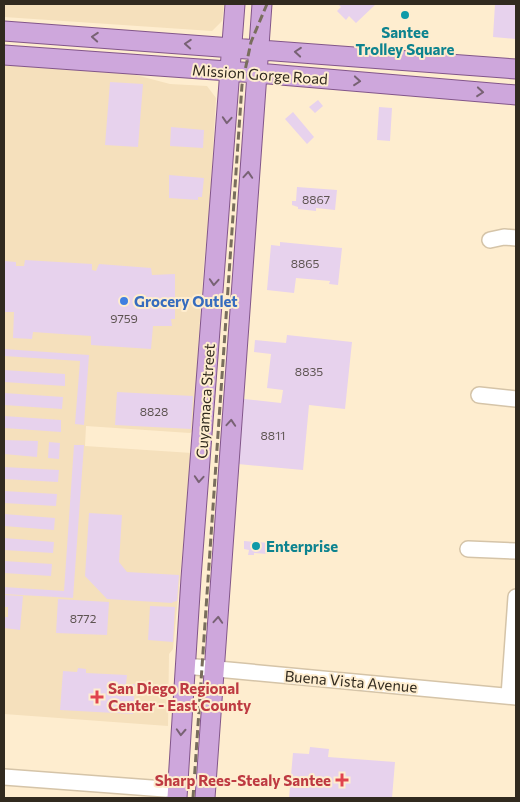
<svg xmlns="http://www.w3.org/2000/svg" width="520" height="802" viewBox="0 0 520 802" font-family="Commissioner,sans-serif">
<rect width="100%" height="100%" fill="#feedcf"/>
<path fill="#f5e0bc" d="M 4,4 L 224,4 L 222,21 L 212,31 L 4,17 Z
M 4,65 L 132,74 L 170,84 L 207,86 L 216,98 L 209,217 L 204,263 L 198,348 L 194,430 L 190,433 L 86,426 L 85,446 L 192,453 L 173,649 L 169,654 L 168,726 L 4,714 Z"/>
<path fill="#e7d2ed" d="M 338,4 L 376,4 L 356,23 L 349,16 L 346,20 L 337,11 L 341,7 Z
M 495,4 L 516,4 L 516,39 L 493,37 Z
M 110,82 L 143,84 L 138,147 L 105,145 Z
M 318,100 L 323,106 L 315,113 L 309,107 Z
M 379,107 L 392,108 L 390,141 L 377,140 Z
M 293,112 L 314,137 L 307,144 L 285,119 Z
M 171,127 L 204,130 L 203,148 L 170,146 Z
M 169,175 L 204,178 L 202,197 L 198,197 L 198,200 L 169,198 Z
M 297,187 L 337,190 L 335,210 L 316,208 L 316,211 L 298,209 L 298,207 L 292,205 L 292,201 L 296,201 Z
M 280,242 L 342,248 L 338,285 L 329,284 L 330,281 L 296,278 L 294,293 L 267,290 L 271,245 L 280,246 Z
M 25,260 L 92,264 L 92,270 L 96,271 L 99,264 L 151,268 L 152,275 L 175,274 L 175,319 L 171,319 L 172,326 L 153,326 L 151,349 L 91,345 L 91,336 L 33,332 L 32,339 L 13,338 L 14,312 L 4,312 L 4,261 L 16,262 L 16,266 L 24,266 Z
M 287,335 L 352,342 L 345,409 L 309,405 L 303,470 L 238,464 L 244,399 L 281,403 L 283,390 L 267,388 L 271,354 L 254,352 L 255,340 L 286,343 Z
M 4,349 L 89,355 L 84,425 L 75,424 L 80,361 L 4,356 Z
M 4,370 L 65,374 L 65,386 L 4,382 Z
M 117,392 L 193,396 L 191,429 L 115,425 Z
M 4,393 L 63,397 L 62,409 L 4,405 Z
M 4,416 L 61,420 L 61,432 L 4,428 Z
M 4,440 L 38,441 L 37,457 L 4,454 Z
M 49,442 L 60,443 L 59,459 L 48,458 Z
M 74,445 L 84,445 L 73,598 L 4,594 L 4,587 L 64,591 Z
M 4,467 L 59,470 L 58,482 L 4,479 Z
M 4,491 L 57,494 L 56,506 L 4,503 Z
M 89,513 L 122,515 L 119,562 L 127,572 L 179,575 L 177,601 L 173,602 L 172,603 L 107,599 L 85,576 Z
M 4,514 L 55,518 L 54,530 L 4,526 Z
M 4,538 L 54,542 L 53,553 L 4,550 Z
M 244,541 L 269,543 L 268,554 L 254,553 L 254,555 L 248,555 L 249,550 L 244,549 Z
M 4,561 L 52,564 L 51,576 L 4,573 Z
M 4,595 L 23,596 L 20,630 L 4,628 L 4,617 L 8,617 L 8,607 L 4,607 Z
M 58,599 L 109,602 L 107,635 L 56,633 Z
M 150,606 L 175,607 L 173,642 L 148,640 Z
M 78,668 L 86,669 L 86,673 L 127,675 L 126,684 L 135,684 L 133,714 L 60,710 L 63,671 L 77,672 Z
M 310,747 L 329,749 L 328,757 L 395,762 L 392,798 L 289,798 L 293,753 L 309,754 Z"/>
<g fill="none" stroke-linecap="round" stroke-linejoin="round">
<defs>
<path id="minor" d="M 490,240 L 504,237 L 516,238
M 479,395 L 516,399
M 468,549 L 516,551
M 185,666 L 516,697
M 509,696 L 516,597
M 4,777 L 178,790"/>
<path id="major" d="M 4,31 L 516,69
M 4,55 L 257,73 L 516,95
M 177,798 L 191,578 L 235,4
M 205,798 L 262,4"/>
</defs>
<use href="#minor" stroke="#d5c4a8" stroke-width="18"/>
<use href="#major" stroke="#82568a" stroke-width="21"/>
<use href="#minor" stroke="#fff" stroke-width="15"/>
<use href="#major" stroke="#cea7dc" stroke-width="19"/>
<path stroke="#796e5d" stroke-width="3" stroke-dasharray="8 4" stroke-linecap="butt" d="M 193,798 L 242,85 L 251,42 L 267,4"/>
</g>
<defs><path id="oneway-chevron" d="M-2-3.5L2.5 0L-2 3.5" fill="none" stroke-width="1.6" stroke-linecap="round" stroke-linejoin="round" transform="scale(1.25)"/></defs>
<g stroke="#786274">
<use href="#oneway-chevron" transform="translate(95 37) rotate(-176)"/>
<use href="#oneway-chevron" transform="translate(188 44) rotate(-176)"/>
<use href="#oneway-chevron" transform="translate(298 52) rotate(-175)"/>
<use href="#oneway-chevron" transform="translate(357 81) rotate(5)"/>
<use href="#oneway-chevron" transform="translate(480 92) rotate(5)"/>
<use href="#oneway-chevron" transform="translate(227 120) rotate(94)"/>
<use href="#oneway-chevron" transform="translate(248 175) rotate(-86)"/>
<use href="#oneway-chevron" transform="translate(214 282) rotate(94)"/>
<use href="#oneway-chevron" transform="translate(231 423) rotate(-86)"/>
<use href="#oneway-chevron" transform="translate(199 479) rotate(94)"/>
<use href="#oneway-chevron" transform="translate(218 620) rotate(-86)"/>
<use href="#oneway-chevron" transform="translate(181 732) rotate(93)"/>
</g>
<g fill="#0f9aa8" stroke="#feedcf" stroke-width="2">
<circle cx="405" cy="15" r="5"/>
<circle cx="256" cy="546" r="5"/>
</g>
<circle fill="#3f7fe0" stroke="#feedcf" stroke-width="2" cx="124" cy="301" r="5"/>
<g fill="#e0444e" stroke="#feedcf" stroke-width="2">
<path d="M94.5 689.5h5v5h5v5h-5v5h-5v-5h-5v-5h5z"/>
<path d="M339.5 772.5h5v5h5v5h-5v5h-5v-5h-5v-5h5z"/>
</g>
<g text-anchor="middle" dominant-baseline="central" stroke-width="4" stroke-linejoin="round" paint-order="stroke">
<g font-size="12" fill="#5e5452">
<text x="316" y="199">8867</text>
<text x="305" y="263">8865</text>
<text x="124" y="318">9759</text>
<text x="309" y="371">8835</text>
<text x="154" y="411">8828</text>
<text x="273" y="435">8811</text>
<text x="83" y="618">8772</text>
</g>
<g font-size="15" font-weight="bold" fill="#0d838f" stroke="#feedcf">
<text x="405" y="32">Santee<tspan x="405" dy="17">Trolley Square</tspan></text>
<text x="266" y="546" text-anchor="start">Enterprise</text>
</g>
<g font-size="15" fill="#312a1f" stroke="#feedcf">
<text transform="translate(260 74) rotate(4)">Mission Gorge Road</text>
<text transform="translate(205 401) rotate(-86)">Cuyamaca Street</text>
<text transform="translate(351 681) rotate(5)">Buena Vista Avenue</text>
</g>
<g font-size="15" font-weight="bold" fill="#366cbe" stroke="#feedcf" text-anchor="start">
<text x="134" y="301">Grocery Outlet</text>
</g>
<g font-size="15" font-weight="bold" fill="#be3a42" stroke="#feedcf" text-anchor="start">
<text x="108" y="688">San Diego Regional<tspan x="108" dy="17">Center - East County</tspan></text>
<text x="331" y="780" text-anchor="end">Sharp Rees-Stealy Santee</text>
</g>
</g>
<rect width="520" height="802" fill="none" stroke="#312a1f" stroke-width="10"/>
</svg>
